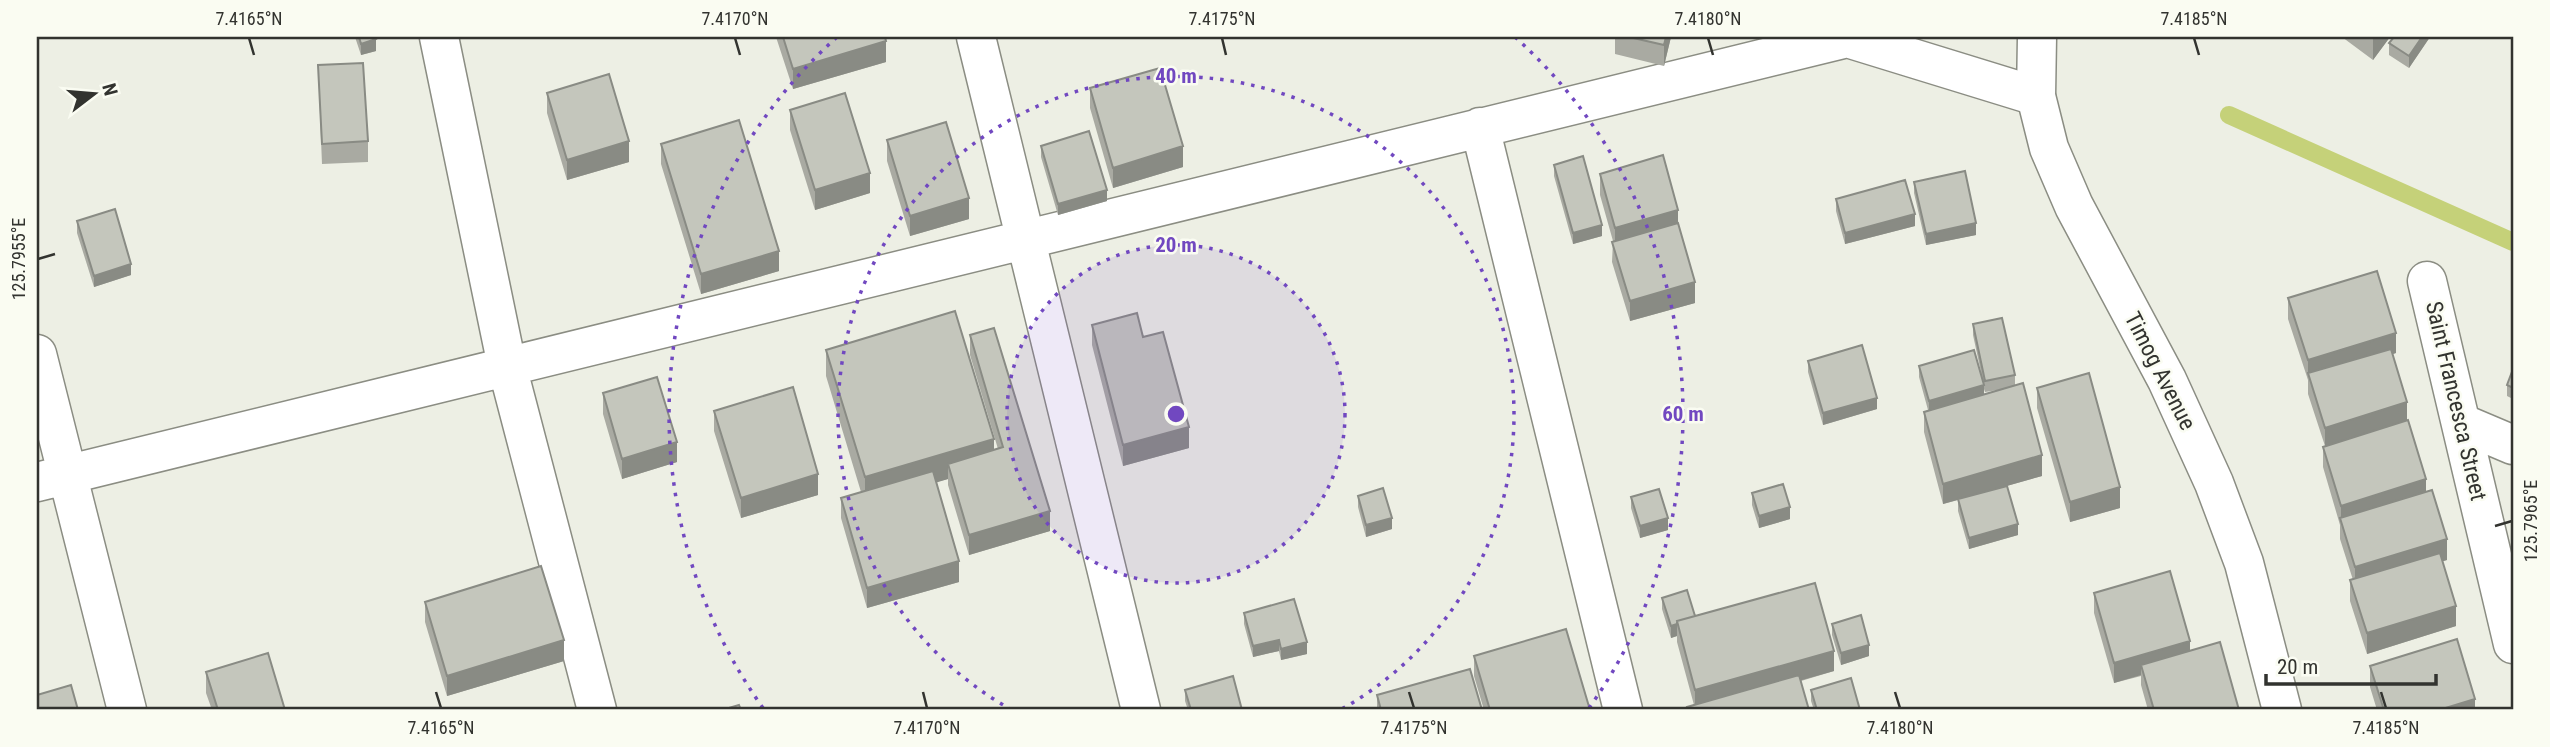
<svg xmlns="http://www.w3.org/2000/svg" width="2550" height="747" viewBox="0 0 2550 747" font-family="'Roboto Condensed',sans-serif">
<rect width="100%" height="100%" fill="#edefe4"/>
<g fill="none" stroke-linecap="round" stroke-linejoin="round">
<path stroke="#c5d179" stroke-width="18" d="M 2229,115 L 2513,242"/>
<defs>
<path id="minor" d="M 439,37 L 507,366 L 597,710
M 976,37 L 1141,710
M 1844,37 L 2036,96
M 1480,127 L 1623,710
M 2427,281 L 2513,644
M 37,354 L 127,710
M 2461,423 L 2513,445
M 37,482 L 1847,38"/>
<path id="secondary" d="M 2037,37 L 2036,96 L 2049,148 L 2074,206 L 2167,380 L 2214,483 L 2244,563 L 2282,710"/>
</defs>
<use href="#minor" stroke="#8b8d83" stroke-width="41"/>
<use href="#secondary" stroke="#8b8d83" stroke-width="41"/>
<use href="#minor" stroke="#fff" stroke-width="38"/>
<use href="#secondary" stroke="#fff" stroke-width="38"/>
</g>
<path fill="#a9aaa2" fill-rule="evenodd" d="M 355,37 L 375,37 L 376,51 L 361,55 Z
M 776,37 L 885,37 L 886,62 L 793,89 Z
M 1615,37 L 1671,37 L 1664,66 L 1615,54 Z
M 2342,37 L 2390,37 L 2373,60 Z
M 2430,37 L 2409,68 L 2389,55 L 2389,43 Z
M 318,65 L 368,141 L 368,162 L 322,164 Z
M 1090,88 L 1183,167 L 1113,188 L 1090,108 Z
M 547,93 L 629,162 L 567,180 L 547,113 Z
M 790,110 L 870,193 L 815,210 L 790,130 Z
M 887,140 L 969,219 L 910,236 L 887,161 Z
M 661,144 L 779,271 L 701,294 L 661,164 Z
M 1041,146 L 1107,201 L 1058,215 L 1041,157 Z
M 1554,165 L 1602,236 L 1573,244 L 1554,176 Z
M 1600,174 L 1678,224 L 1695,303 L 1630,321 L 1612,262 L 1613,241 L 1600,195 Z
M 1914,182 L 1976,235 L 1926,245 L 1914,193 Z
M 1836,199 L 1915,226 L 1845,244 L 1836,211 Z
M 77,221 L 131,275 L 94,287 L 77,233 Z
M 2288,298 L 2396,353 L 2393,354 L 2407,421 L 2426,492 L 2447,560 L 2442,561 L 2456,626 L 2367,654 L 2350,601 L 2350,580 L 2353,580 L 2340,539 L 2340,525 L 2323,467 L 2323,447 L 2325,446 L 2308,394 L 2308,380 L 2288,319 Z
M 1973,324 L 2015,375 L 2015,386 L 2042,476 L 1996,489 L 2018,535 L 1969,549 L 1958,511 L 1958,500 L 1943,504 L 1924,432 L 1924,412 L 1928,410 L 1919,377 L 1919,366 L 1981,372 L 1973,335 ZM 1984,389 L 1985,392 L 2004,389 L 1984,394 Z
M 1092,325 L 1143,337 L 1189,448 L 1123,466 L 1092,345 Z
M 970,335 L 1050,531 L 969,555 L 948,485 L 948,479 L 936,482 L 959,582 L 867,608 L 841,518 L 841,498 L 861,492 L 826,376 L 826,350 L 994,450 L 998,449 L 970,355 Z
M 1808,361 L 1877,409 L 1823,425 L 1808,372 Z
M 2513,369 L 2513,399 L 2507,396 L 2507,385 Z
M 2037,388 L 2120,508 L 2070,522 L 2037,408 Z
M 603,393 L 677,462 L 622,479 L 603,414 Z
M 714,411 L 818,495 L 741,518 L 714,431 Z
M 1752,493 L 1790,519 L 1759,528 L 1752,505 Z
M 1358,496 L 1392,529 L 1366,537 L 1358,507 Z
M 1631,497 L 1668,530 L 1640,538 L 1631,508 Z
M 2094,593 L 2190,651 L 2239,710 L 2148,710 L 2141,685 L 2141,676 L 2114,683 L 2094,613 Z
M 1662,598 L 1695,616 L 1834,671 L 1801,681 L 1809,710 L 1687,710 L 1687,707 L 1694,705 L 1677,642 L 1677,636 L 1671,638 L 1662,609 Z
M 425,602 L 564,661 L 447,696 L 425,622 Z
M 1244,613 L 1307,654 L 1281,660 L 1279,651 L 1253,657 L 1244,624 Z
M 1832,624 L 1869,656 L 1841,665 L 1832,635 Z
M 1474,656 L 1590,710 L 1484,710 L 1474,676 Z
M 2370,666 L 2475,710 L 2377,710 L 2370,687 Z
M 206,672 L 285,710 L 212,710 L 206,693 Z
M 1185,690 L 1242,710 L 1188,710 L 1185,701 Z
M 1811,690 L 1860,710 L 1814,710 L 1811,701 Z
M 1377,695 L 1482,710 L 1377,710 Z"/>
<path fill="#898b84" d="M 1666,37 L 1671,37 L 1664,66 L 1664,45 Z
M 2375,37 L 2390,37 L 2373,60 L 2373,39 Z
M 2422,37 L 2430,37 L 2409,68 L 2409,56 Z
M 376,39 L 376,51 L 361,55 L 361,44 Z
M 886,41 L 886,62 L 793,89 L 793,69 Z
M 629,141 L 629,162 L 567,180 L 567,160 Z
M 1183,146 L 1183,167 L 1113,188 L 1113,168 Z
M 870,173 L 870,193 L 815,210 L 815,190 Z
M 1107,190 L 1107,201 L 1058,215 L 1058,204 Z
M 969,198 L 969,219 L 910,236 L 910,216 Z
M 1678,210 L 1678,231 L 1615,249 L 1615,228 Z
M 1915,214 L 1915,226 L 1845,244 L 1845,233 Z
M 1976,223 L 1976,235 L 1926,245 L 1926,234 Z
M 1602,225 L 1602,236 L 1573,244 L 1573,233 Z
M 779,251 L 779,271 L 701,294 L 701,274 Z
M 131,264 L 131,275 L 94,287 L 94,276 Z
M 1695,282 L 1695,303 L 1630,321 L 1630,301 Z
M 2396,333 L 2396,353 L 2310,379 L 2308,373 L 2308,380 L 2308,360 Z
M 1984,385 L 1984,396 L 1929,412 L 1929,401 Z
M 1877,398 L 1877,409 L 1823,425 L 1823,413 Z
M 2407,402 L 2407,423 L 2325,448 L 2325,428 Z
M 1189,427 L 1189,448 L 1123,466 L 1123,445 Z
M 994,439 L 994,465 L 948,464 L 948,479 L 865,504 L 865,477 Z
M 677,442 L 677,462 L 622,479 L 622,459 Z
M 2042,455 L 2042,476 L 1943,504 L 1943,484 Z
M 818,474 L 818,495 L 741,518 L 741,498 Z
M 2426,479 L 2426,500 L 2341,519 L 2341,506 Z
M 2120,487 L 2120,508 L 2070,522 L 2070,502 Z
M 1790,507 L 1790,519 L 1759,528 L 1759,516 Z
M 1050,511 L 1050,531 L 969,555 L 969,535 Z
M 1392,518 L 1392,529 L 1366,537 L 1366,525 Z
M 1668,518 L 1668,530 L 1640,538 L 1640,526 Z
M 2018,524 L 2018,535 L 1969,549 L 1969,538 Z
M 2447,539 L 2447,560 L 2355,588 L 2355,567 Z
M 959,561 L 959,582 L 867,608 L 867,588 Z
M 2456,606 L 2456,626 L 2367,654 L 2367,633 Z
M 1677,624 L 1677,636 L 1671,638 L 1671,626 Z
M 564,640 L 564,661 L 447,696 L 447,676 Z
M 1279,640 L 1279,651 L 1253,657 L 1253,646 Z
M 2190,641 L 2190,662 L 2141,665 L 2141,675 L 2114,683 L 2114,663 Z
M 1307,642 L 1307,654 L 1281,660 L 1281,649 Z
M 1869,645 L 1869,656 L 1841,665 L 1841,653 Z
M 1834,651 L 1834,671 L 1695,710 L 1695,690 Z
M 2475,699 L 2475,710 L 2439,710 Z"/>
<path fill="#c4c6bc" stroke="#898b84" stroke-width="2" d="M 359,37 L 375,37 L 376,39 L 361,44 Z
M 783,37 L 885,37 L 886,41 L 793,69 Z
M 1629,37 L 1666,37 L 1664,45 Z
M 2394,37 L 2422,37 L 2409,56 L 2389,43 Z
M 363,63 L 368,141 L 322,144 L 318,65 Z
M 1160,68 L 1183,146 L 1113,168 L 1090,88 Z
M 609,74 L 629,141 L 567,160 L 547,93 Z
M 845,93 L 870,173 L 815,190 L 790,110 Z
M 739,120 L 779,251 L 701,274 L 661,144 Z
M 946,122 L 969,198 L 910,216 L 887,140 Z
M 1089,131 L 1107,190 L 1058,204 L 1041,146 Z
M 1663,155 L 1678,210 L 1615,228 L 1600,174 Z
M 1583,156 L 1602,225 L 1573,233 L 1554,165 Z
M 1965,171 L 1976,223 L 1926,234 L 1914,182 Z
M 1905,180 L 1915,214 L 1845,233 L 1836,199 Z
M 115,209 L 131,264 L 94,276 L 77,221 Z
M 1678,223 L 1695,282 L 1630,301 L 1612,242 Z
M 2377,271 L 2396,333 L 2308,360 L 2288,298 Z
M 955,311 L 994,439 L 865,477 L 826,350 Z
M 1137,313 L 1143,337 L 1163,332 L 1189,427 L 1123,445 L 1092,325 Z
M 2002,318 L 2015,375 L 1985,381 L 1973,324 Z
M 994,328 L 1050,511 L 969,535 L 948,464 L 1003,447 L 970,335 Z
M 1862,345 L 1877,398 L 1823,413 L 1808,361 Z
M 2391,349 L 2407,402 L 2325,428 L 2308,373 Z
M 1974,350 L 1984,385 L 1929,401 L 1919,366 Z
M 2513,369 L 2513,388 L 2507,385 Z
M 2089,373 L 2120,487 L 2070,502 L 2037,388 Z
M 657,377 L 677,442 L 622,459 L 603,393 Z
M 2023,383 L 2042,455 L 1943,484 L 1924,412 Z
M 793,387 L 818,474 L 741,498 L 714,411 Z
M 2408,420 L 2426,479 L 2341,506 L 2323,447 Z
M 933,471 L 959,561 L 867,588 L 841,498 Z
M 1783,484 L 1790,507 L 1759,516 L 1752,493 Z
M 2007,486 L 2018,524 L 1969,538 L 1958,499 Z
M 1383,488 L 1392,518 L 1366,525 L 1358,496 Z
M 1659,489 L 1668,518 L 1640,526 L 1631,497 Z
M 2432,490 L 2447,539 L 2355,567 L 2340,518 Z
M 2440,553 L 2456,606 L 2367,633 L 2350,580 Z
M 541,566 L 564,640 L 447,676 L 425,602 Z
M 2170,571 L 2190,641 L 2114,663 L 2094,593 Z
M 1815,583 L 1834,651 L 1695,690 L 1677,621 Z
M 1687,590 L 1695,616 L 1677,621 L 1677,624 L 1671,626 L 1662,598 Z
M 1294,599 L 1307,642 L 1281,649 L 1279,640 L 1253,646 L 1244,613 Z
M 1861,615 L 1869,645 L 1841,653 L 1832,624 Z
M 1566,629 L 1590,710 L 1490,710 L 1474,656 Z
M 2457,639 L 2475,699 L 2439,710 L 2384,710 L 2370,666 Z
M 2220,642 L 2239,710 L 2154,710 L 2141,665 Z
M 268,653 L 285,710 L 218,710 L 206,672 Z
M 1470,669 L 1482,710 L 1381,710 L 1377,695 Z
M 1799,675 L 1809,710 L 1688,710 L 1687,707 Z
M 1233,676 L 1242,710 L 1191,710 L 1185,690 Z
M 1851,678 L 1860,710 L 1817,710 L 1811,690 Z
M 71,685 L 78,710 L 37,710 L 37,695 Z
M 739,705 L 741,710 L 722,710 Z"/>
<path fill="none" stroke="#32332f" stroke-width="2.5" d="M 249,38 L 254,55M 735,38 L 740,55M 1222,38 L 1226,55M 1708,38 L 1713,55M 2194,38 L 2199,55M 38,259 L 55,254M 2495,526 L 2512,521M 436,692 L 441,708M 923,692 L 927,708M 1409,692 L 1414,708M 1895,692 L 1900,708M 2381,692 L 2386,708"/>
<circle cx="1176" cy="414" r="169" fill="#7148c0" fill-opacity=".12"/>
<g fill="none" stroke="#7148c0" stroke-width="3.5" stroke-dasharray="3.5 7">
<circle cx="1176" cy="414" r="169"/>
<path d="M1012 710A338 338 0 1 1 1340 710"/>
<path d="M763 708A507 507 0 0 1 837 37M1515 37A507 507 0 0 1 1589 708"/>
</g>
<g text-anchor="middle" dominant-baseline="central" stroke-width="5" stroke-linejoin="round" paint-order="stroke">
<g font-size="23" fill="#32332f" stroke="#fafcf2">
<text transform="translate(2160 371) rotate(63)">Timog Avenue</text>
<text transform="translate(2456 401) rotate(77)">Saint Francesca Street</text>
</g>
</g>
<circle cx="1176" cy="414" r="10" fill="#7148c0" stroke="#fafcf2" stroke-width="3.5"/>
<g font-size="21" text-anchor="middle" font-weight="bold" fill="#7148c0" stroke="#fafcf2" stroke-width="5" stroke-linejoin="round" paint-order="stroke">
<text x="1176" y="83">40 m</text>
<text x="1176" y="252">20 m</text>
<text x="1683" y="421">60 m</text>
</g>
<rect width="2550" height="747" fill="none" stroke="#fafcf2" stroke-width="77"/>
<g transform="translate(94 94) rotate(74)" stroke="#fafcf2" stroke-width="5" paint-order="stroke">
<path d="M0-5L12 26L0 18L-12 26Z" fill="#32332f"/>
<text y="-10" font-size="19" font-weight="bold" text-anchor="middle" fill="#32332f">N</text>
</g>
<path d="M2266 674v10h170v-10" fill="none" stroke="#32332f" stroke-width="3.5"/>
<text x="2277" y="674" font-size="21" fill="#32332f" stroke="#fafcf2" stroke-width="5" paint-order="stroke">20 m</text>
<rect x="38" y="38" width="2474" height="670" fill="none" stroke="#32332f" stroke-width="2.5"/>
<g font-size="18" text-anchor="middle" fill="#32332f">
<text x="249" y="25">7.4165°N</text>
<text x="735" y="25">7.4170°N</text>
<text x="1222" y="25">7.4175°N</text>
<text x="1708" y="25">7.4180°N</text>
<text x="2194" y="25">7.4185°N</text>
<text transform="translate(19 259) rotate(-90)" y="6">125.7955°E</text>
<text transform="translate(2531 521) rotate(-90)" y="6">125.7965°E</text>
<text x="441" y="734">7.4165°N</text>
<text x="927" y="734">7.4170°N</text>
<text x="1414" y="734">7.4175°N</text>
<text x="1900" y="734">7.4180°N</text>
<text x="2386" y="734">7.4185°N</text>
</g>
</svg>
